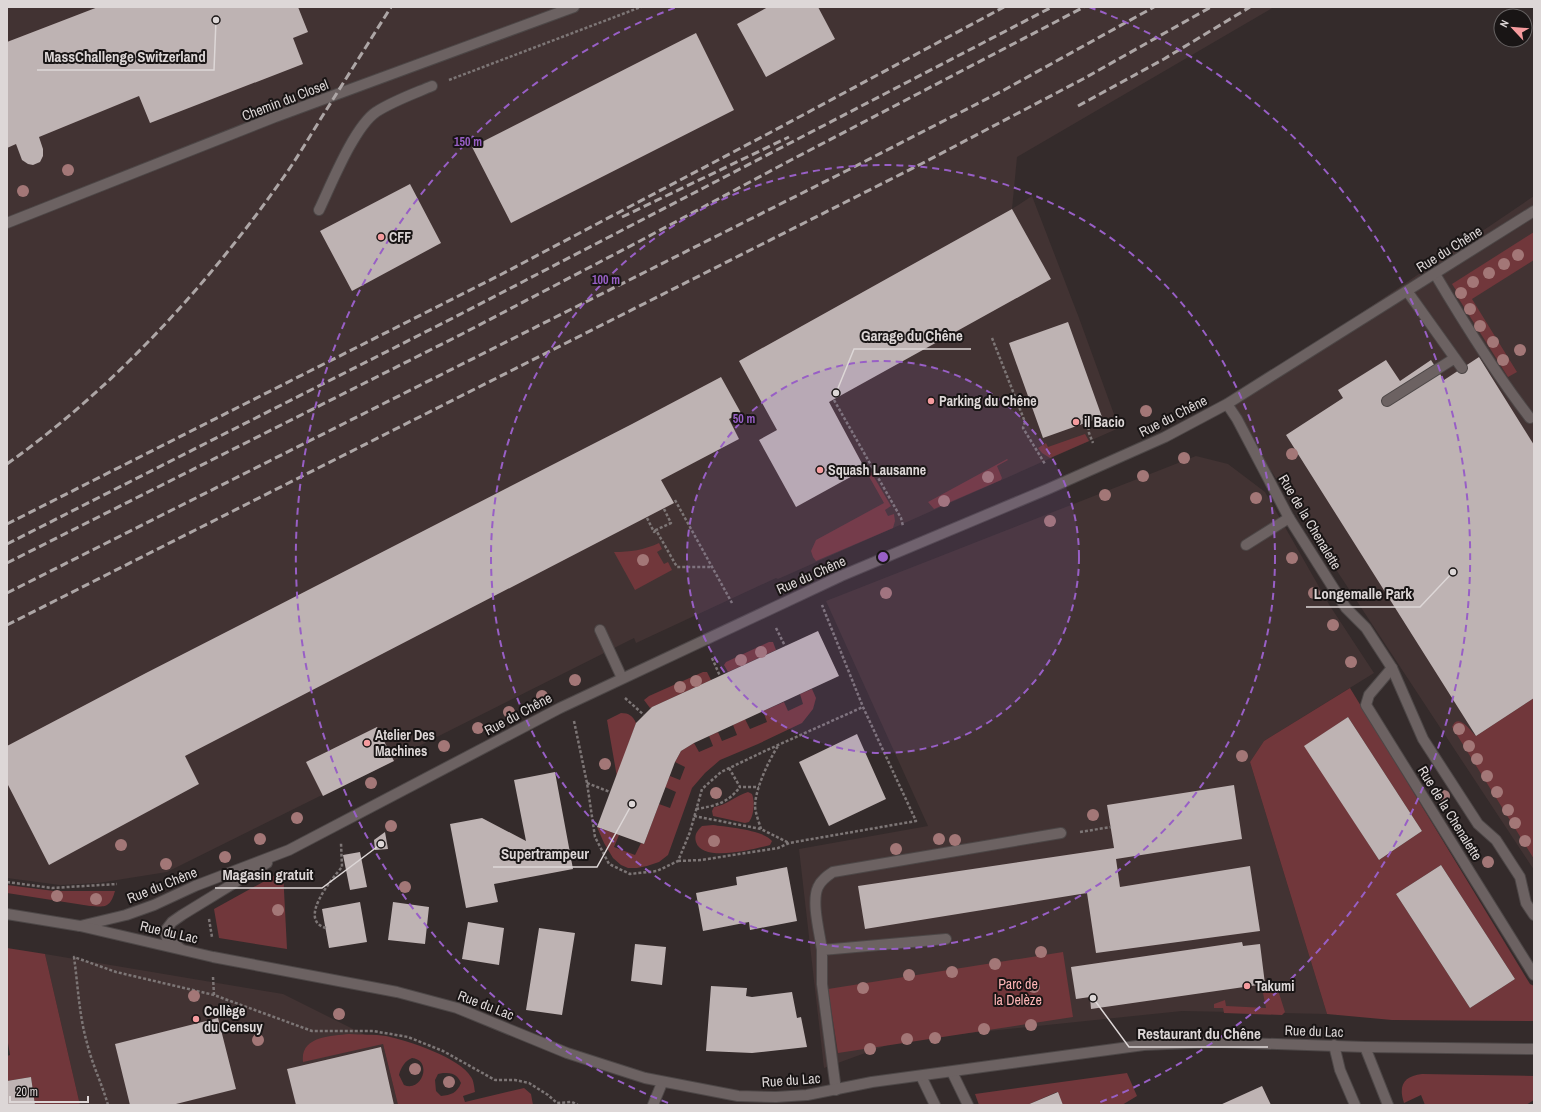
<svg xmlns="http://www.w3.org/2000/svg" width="1541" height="1112" viewBox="0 0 1541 1112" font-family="'Archivo Narrow',sans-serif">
<rect width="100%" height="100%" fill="#342b2b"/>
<path fill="#423333" d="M 7,7 L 1274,7 L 1017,157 L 1012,209 L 1032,196 L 1079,318 L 1119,428 L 778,579 L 776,578 L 636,643 L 634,638 L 407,752 L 394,761 L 323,796 L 322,795 L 167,872 L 98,883 L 60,885 L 7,878 Z
M 1534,196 L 1534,870 L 1227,404 Z
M 1196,456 L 1228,464 L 1265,492 L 1330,606 L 1374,673 L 1264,741 L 1250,762 L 1327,1014 L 1182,1011 L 901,1040 L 824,1068 L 799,849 L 928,826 L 826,601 Z
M 45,954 L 283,994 L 383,1044 L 398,1105 L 80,1105 Z"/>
<path fill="#71373b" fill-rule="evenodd" d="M 1534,232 L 1534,260 L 1472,299 L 1517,372 L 1508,377 L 1457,296 L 1459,295 L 1452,284 Z
M 1085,434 L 1089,441 L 1050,458 L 1042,453 L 1038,448 L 1046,443 L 1048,447 Z
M 1007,459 L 1008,460 L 997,466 L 1002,478 L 1001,480 L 934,509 L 928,502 Z
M 871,472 L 891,506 L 885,510 L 888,516 L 894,514 L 895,521 L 893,528 L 816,561 L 813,557 L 811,551 L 816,540 L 884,503 L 867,473 Z
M 659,543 L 662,549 L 657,552 L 664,564 L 668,562 L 672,570 L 635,590 L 614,552 C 630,552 644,550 659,543 Z
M 769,642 L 773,642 L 776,650 L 728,672 L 724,665 L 726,662 Z
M 703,672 L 707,672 L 711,680 L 650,708 L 644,700 L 649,696 Z
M 1350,688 L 1530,984 L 1534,986 L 1534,1021 L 1392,1020 L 1327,1014 L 1250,762 L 1264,741 ZM 1348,717 L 1422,831 L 1379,860 L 1305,746 ZM 1441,865 L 1515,979 L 1470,1008 L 1396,894 Z
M 812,689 L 816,698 L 813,709 L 802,723 L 758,744 L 720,760 L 705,773 L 692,788 L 668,855 L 659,862 L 647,866 L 637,868 L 628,868 L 621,865 L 613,858 L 604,843 L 597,827 L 619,835 L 614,847 L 635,855 L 641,843 L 644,844 L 659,804 L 670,808 L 676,792 L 665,787 L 670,776 L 680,780 L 685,767 L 675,762 L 681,751 L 694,743 L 699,752 L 713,746 L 709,736 L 718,732 L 722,741 L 737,735 L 733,725 L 745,719 L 750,729 L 767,722 L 763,711 L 784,702 L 788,711 L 803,704 L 800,694 Z
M 1534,698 L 1534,859 L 1452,727 C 1458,712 1470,730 1476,736 Z
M 621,713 C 629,713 633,716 636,723 L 617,777 L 607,720 Z
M 748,792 L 752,794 C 755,801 754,816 749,822 L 745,823 L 713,816 L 712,811 L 714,807 C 727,805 735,796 748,792 Z
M 713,825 C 727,827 764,830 772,841 L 770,845 C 755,849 702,863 696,842 C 694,835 697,831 702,826 Z
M 283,871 L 287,949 L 219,938 L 214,909 Z
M 7,885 L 54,891 L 115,891 C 110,908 106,907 90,906 L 7,893 Z
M 7,948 L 45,954 L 80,1105 L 35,1105 L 31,1077 L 7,1081 L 7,1056 L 10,1055 L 7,1037 L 7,1001 L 8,1000 L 7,994 Z
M 1063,952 L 1073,1017 L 838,1053 L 828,989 Z
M 1276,984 L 1285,1012 L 1282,1015 L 1224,1013 L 1223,1008 L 1214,1008 L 1214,1004 L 1225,1000 L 1226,1006 L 1266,1008 L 1262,988 Z
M 349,1034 C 361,1035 374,1034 386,1036 C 407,1040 461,1058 471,1077 C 474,1081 474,1087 475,1092 L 463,1096 L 465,1102 L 524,1088 L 531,1094 L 533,1105 L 430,1105 L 428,1104 L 398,1105 L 383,1044 L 303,1062 C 300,1036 331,1036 349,1034 ZM 412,1058 C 433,1060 422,1093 404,1085 L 399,1075 C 401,1067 405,1061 412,1058 ZM 443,1073 C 453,1073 457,1074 461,1083 C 457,1093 451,1095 441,1096 L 436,1091 L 435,1080 L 438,1074 Z
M 1127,1073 L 1137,1096 L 1122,1105 L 1063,1105 L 1057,1092 L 1027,1105 L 979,1105 L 975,1094 Z
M 1422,1074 L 1534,1076 L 1534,1100 L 1526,1105 L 1425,1105 L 1421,1095 L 1404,1103 C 1398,1085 1404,1076 1422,1074 Z"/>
<path fill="#beb3b3" d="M 98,7 L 298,7 L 308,32 L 293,38 L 303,64 L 150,123 L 139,96 L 39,137 L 43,149 L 43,156 L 40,162 L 33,165 L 28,164 L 22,160 L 16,144 L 7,148 L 7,42 Z
M 768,7 L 818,7 L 835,39 L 766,77 L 737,24 Z
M 696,33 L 734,110 L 511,223 L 472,147 Z
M 410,184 L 441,243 L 352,291 L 320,231 Z
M 1012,209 L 1051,279 L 829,402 L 865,469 L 796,507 L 759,440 L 777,430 L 739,361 Z
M 1068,322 L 1102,417 L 1043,438 L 1009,343 Z
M 1479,357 L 1534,445 L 1534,698 L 1476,736 L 1286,435 L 1343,398 L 1338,390 L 1386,360 L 1400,381 L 1431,360 L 1444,380 Z
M 721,377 L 741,413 L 729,419 L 739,439 L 661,480 L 674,503 L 185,756 L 199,784 L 49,865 L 7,783 L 7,746 L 146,673 L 632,424 Z
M 818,631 L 839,676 L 694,743 L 681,751 L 675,762 L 644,844 L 597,827 L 636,723 L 652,707 Z
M 1348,717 L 1422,831 L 1379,860 L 1304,746 Z
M 377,727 L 394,761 L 323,796 L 306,762 Z
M 857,734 L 886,799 L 829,826 L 799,762 Z
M 555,772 L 573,869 L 494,884 L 498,902 L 466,908 L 450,824 L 482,818 L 526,841 L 514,780 Z
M 1234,785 L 1242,839 L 1116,859 L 1120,887 L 1250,866 L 1260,931 L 1096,953 L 1087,893 L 865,929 L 858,886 L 1114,848 L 1107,805 Z
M 385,832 L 388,849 L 375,850 L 374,840 Z
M 360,852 L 367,887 L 350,890 L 343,855 Z
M 1441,865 L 1515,979 L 1470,1008 L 1396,894 Z
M 787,867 L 797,921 L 750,930 L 749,922 L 703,931 L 696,893 L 737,885 L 736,877 Z
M 360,902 L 367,942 L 329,948 L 322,909 Z
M 393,902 L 429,907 L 425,944 L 388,940 Z
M 468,922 L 504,928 L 499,965 L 462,959 Z
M 539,928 L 575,933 L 562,1015 L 526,1010 Z
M 1242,942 L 1243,946 L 1260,944 L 1265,984 L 1091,1009 L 1090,997 L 1076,999 L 1071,967 Z
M 635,944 L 666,947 L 662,985 L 631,981 Z
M 711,986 L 747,988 L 746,996 L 752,997 L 792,992 L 797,1018 L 801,1017 L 807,1047 L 752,1053 L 706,1051 Z
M 218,1018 L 236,1089 L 172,1105 L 130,1105 L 115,1044 Z
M 381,1047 L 394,1105 L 296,1105 L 287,1069 Z
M 31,1077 L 35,1105 L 7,1105 L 7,1081 Z
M 1262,1086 L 1271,1105 L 1220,1105 Z
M 1058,1092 L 1063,1105 L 1027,1105 Z"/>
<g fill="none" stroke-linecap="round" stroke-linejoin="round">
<defs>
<path id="service" d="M 319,210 C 331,185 354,127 376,112 C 393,101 413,94 432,86
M 1435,274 C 1464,323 1495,373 1530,418
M 1407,291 L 1462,368
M 1387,401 L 1455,358
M 1246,545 L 1289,518
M 600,630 L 622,678
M 1392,668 L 1369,695 L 1366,705 L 1534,975
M 822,950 C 820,934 811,902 818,887 C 821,880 827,876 833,872 L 1061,833
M 1334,1045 L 1340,1070 L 1355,1105
M 921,1076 L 935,1105
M 836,1090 L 822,984 L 822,950 L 946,939"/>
<path id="minor" d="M 7,223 L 275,117 L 574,7
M 1227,404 L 1237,419 L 1289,518 L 1346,608 L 1366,628 L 1392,668 L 1423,739 L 1478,824 L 1496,840 L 1520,877 L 1526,903 L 1534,915
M 80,926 L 126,915 L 154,905 L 195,886 L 289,850 L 560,708 L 841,576 L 1048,489 L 1165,437 L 1227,404 L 1534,211
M 181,949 L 167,939 L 165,931 L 172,922 L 182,915 L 267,863
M 1365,1047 L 1388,1105
M 952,1072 L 968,1105
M 653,1105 L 662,1083"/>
<path id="tertiary" d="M 7,914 L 80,926 L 213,957 L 397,992 L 457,1008 L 567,1053 L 645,1078 L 738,1096 L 776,1097 L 807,1095 L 872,1082 L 1144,1045 L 1214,1042 L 1365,1047 L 1534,1049"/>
</defs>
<use href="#service" stroke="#4d4747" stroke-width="12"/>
<use href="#minor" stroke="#4d4747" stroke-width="12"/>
<use href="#tertiary" stroke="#4d4747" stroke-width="12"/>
<path stroke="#7d7676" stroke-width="2.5" stroke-dasharray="3 2" stroke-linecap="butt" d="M 449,80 L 641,7
M 992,338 L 1025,422 L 1023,428 L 1045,464
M 834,400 L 901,518 L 903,526
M 1088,422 L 1089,433 L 1093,443
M 675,500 L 732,603
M 664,509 L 671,523 L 656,530 L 677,567 L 712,567
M 647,518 L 654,532 L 656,530
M 776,628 L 785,646
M 712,658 L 720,676
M 625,698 L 644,715
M 574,721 L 587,783 L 595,837 L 609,864 L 630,874 L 657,871 L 678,861 L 690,832 L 702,789 L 721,772 L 767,750 L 863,707
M 729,768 L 740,787 L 759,787
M 587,783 L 610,792
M 696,809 C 715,806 728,803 740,787
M 694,816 L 761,829 L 789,843
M 761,829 C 759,822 755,812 755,805 C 756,787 769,760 778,746
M 1080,832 L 1111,827
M 678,861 L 701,860 L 778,848 L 789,843 L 916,821 L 863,707 L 822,605
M 7,882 L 52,888 L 117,884
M 209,919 L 212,937
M 326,928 C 297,920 332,879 342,867 L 341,843
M 213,977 L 214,995
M 108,1105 C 102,1084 92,1064 87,1043 C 79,1015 78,986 74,957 L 116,972 L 214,995 L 312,1031 L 373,1031 L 408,1037 L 443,1051 L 495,1080 L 515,1080 L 529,1083 L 548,1095 L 557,1103 L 572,1102 L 578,1105"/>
<use href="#service" stroke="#6c6262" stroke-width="10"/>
<use href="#minor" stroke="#6c6262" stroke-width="10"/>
<use href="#tertiary" stroke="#6c6262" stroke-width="10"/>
<path stroke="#ada6a6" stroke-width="3" stroke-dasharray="8 4" stroke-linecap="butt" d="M 1078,106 L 1164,59 L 1250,7
M 622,217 L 789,137
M 7,464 C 115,387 207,286 283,178 C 298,157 311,134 325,112 C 347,77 369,42 391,7
M 7,524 L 500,275 L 775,130 L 1004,7
M 7,544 L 453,318 L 1052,7
M 7,563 L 462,334 L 638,242 L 791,160 L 1084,7
M 7,593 L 848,170 L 1004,90 L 1154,7
M 7,625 L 921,164 L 1083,79 L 1211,7"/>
</g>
<g fill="#a37777">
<circle cx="68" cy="170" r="6"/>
<circle cx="23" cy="191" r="6"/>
<circle cx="1518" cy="255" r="6"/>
<circle cx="1504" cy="264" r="6"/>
<circle cx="1489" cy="273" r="6"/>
<circle cx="1473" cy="282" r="6"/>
<circle cx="1461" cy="293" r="6"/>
<circle cx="1470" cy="309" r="6"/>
<circle cx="1480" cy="326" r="6"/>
<circle cx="1493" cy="342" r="6"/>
<circle cx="1520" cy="350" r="6"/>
<circle cx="1503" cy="360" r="6"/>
<circle cx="1146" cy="411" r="6"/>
<circle cx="1292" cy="454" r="6"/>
<circle cx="1184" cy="458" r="6"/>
<circle cx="1143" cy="476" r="6"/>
<circle cx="988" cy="477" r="6"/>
<circle cx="1105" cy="495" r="6"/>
<circle cx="1256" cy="498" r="6"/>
<circle cx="944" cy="501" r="6"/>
<circle cx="1050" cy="521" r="6"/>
<circle cx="1292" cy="558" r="6"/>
<circle cx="643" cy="560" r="6"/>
<circle cx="886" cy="593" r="6"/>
<circle cx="1314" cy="593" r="6"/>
<circle cx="1333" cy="625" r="6"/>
<circle cx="761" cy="652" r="6"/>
<circle cx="741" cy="660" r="6"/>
<circle cx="1351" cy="662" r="6"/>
<circle cx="575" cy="680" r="6"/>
<circle cx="696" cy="681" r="6"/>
<circle cx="680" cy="687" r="6"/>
<circle cx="542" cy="696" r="6"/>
<circle cx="509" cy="712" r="6"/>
<circle cx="478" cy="728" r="6"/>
<circle cx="1459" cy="729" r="6"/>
<circle cx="444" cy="746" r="6"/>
<circle cx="1469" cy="746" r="6"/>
<circle cx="1242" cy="756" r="6"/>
<circle cx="1477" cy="759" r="6"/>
<circle cx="605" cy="764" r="6"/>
<circle cx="1487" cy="776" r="6"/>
<circle cx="371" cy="783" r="6"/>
<circle cx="1497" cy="792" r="6"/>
<circle cx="716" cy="793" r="6"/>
<circle cx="1444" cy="796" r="6"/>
<circle cx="1508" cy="810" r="6"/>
<circle cx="1093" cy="815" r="6"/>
<circle cx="297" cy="818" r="6"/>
<circle cx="1515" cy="823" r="6"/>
<circle cx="391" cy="826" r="6"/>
<circle cx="260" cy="839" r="6"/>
<circle cx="939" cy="839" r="6"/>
<circle cx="955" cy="840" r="6"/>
<circle cx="714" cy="841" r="6"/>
<circle cx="1525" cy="841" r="6"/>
<circle cx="121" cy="845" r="6"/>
<circle cx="896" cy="849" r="6"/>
<circle cx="225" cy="857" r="6"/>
<circle cx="1488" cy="862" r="6"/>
<circle cx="166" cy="864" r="6"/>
<circle cx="405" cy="887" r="6"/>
<circle cx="57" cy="896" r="6"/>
<circle cx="96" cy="899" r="6"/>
<circle cx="278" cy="910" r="6"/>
<circle cx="1041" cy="952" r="6"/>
<circle cx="995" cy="964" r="6"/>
<circle cx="952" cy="972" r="6"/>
<circle cx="909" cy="975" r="6"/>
<circle cx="1034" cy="987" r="6"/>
<circle cx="863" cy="988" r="6"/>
<circle cx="194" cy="996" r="6"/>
<circle cx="339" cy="1014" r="6"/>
<circle cx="1031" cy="1025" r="6"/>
<circle cx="984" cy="1029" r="6"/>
<circle cx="935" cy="1038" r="6"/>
<circle cx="907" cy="1039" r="6"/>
<circle cx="258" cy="1040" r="6"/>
<circle cx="870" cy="1049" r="6"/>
<circle cx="415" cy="1069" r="6"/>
<circle cx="449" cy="1082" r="6"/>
</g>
<circle cx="883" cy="557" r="196" fill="#985fc6" fill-opacity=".12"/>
<g fill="none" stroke="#985fc6" stroke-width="2" stroke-dasharray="7 5">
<circle cx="883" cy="557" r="196"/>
<circle cx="883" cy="557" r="392"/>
<path d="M668 1103A587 587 0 0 1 677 7M1089 7A587 587 0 0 1 1098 1103"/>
</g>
<g fill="#f59b9e" stroke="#191515" stroke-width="1.5">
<circle cx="381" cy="237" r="4"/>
<circle cx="931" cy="401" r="4"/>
<circle cx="1076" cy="422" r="4"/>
<circle cx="820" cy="470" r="4"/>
<circle cx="367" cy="743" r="4"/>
<circle cx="1247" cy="986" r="4"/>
<circle cx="196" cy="1019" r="4"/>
</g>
<g text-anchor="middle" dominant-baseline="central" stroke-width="4" stroke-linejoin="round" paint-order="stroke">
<g font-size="14" fill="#ddd7d7" stroke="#191515">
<text transform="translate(285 100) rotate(-21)">Chemin du Closel</text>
<text transform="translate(1449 249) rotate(-32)">Rue du Chêne</text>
<text transform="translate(1173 416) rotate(-27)">Rue du Chêne</text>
<text transform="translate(1310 522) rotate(59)">Rue de la Chenalette</text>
<text transform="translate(811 575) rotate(-24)">Rue du Chêne</text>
<text transform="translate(518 714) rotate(-28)">Rue du Chêne</text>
<text transform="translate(1450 813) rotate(58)">Rue de la Chenalette</text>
<text transform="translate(162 885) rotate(-22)">Rue du Chêne</text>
<text transform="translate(169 932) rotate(13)">Rue du Lac</text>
<text transform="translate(486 1005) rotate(21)">Rue du Lac</text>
<text transform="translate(1314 1031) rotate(2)">Rue du Lac</text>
<text transform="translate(791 1080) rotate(-4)">Rue du Lac</text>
</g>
<g font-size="14" font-weight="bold" fill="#ddd7d7" stroke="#191515" text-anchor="start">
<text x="389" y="237">CFF</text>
<text x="939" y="401">Parking du Chêne</text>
<text x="1084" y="422">il Bacio</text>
<text x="828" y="470">Squash Lausanne</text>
<text x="375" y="735">Atelier Des<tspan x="375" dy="16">Machines</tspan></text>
<text x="1255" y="986">Takumi</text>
<text x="204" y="1011">Collège<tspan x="204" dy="16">du Censuy</tspan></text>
</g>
<g font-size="14" fill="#feb5b6" stroke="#191515">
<text x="1018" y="984">Parc de<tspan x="1018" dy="16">la Delèze</tspan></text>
</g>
</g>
<circle cx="883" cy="557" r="6" fill="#985fc6" stroke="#191515" stroke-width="2"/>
<g font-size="12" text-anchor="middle" font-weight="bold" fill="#985fc6" stroke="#191515" stroke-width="4" stroke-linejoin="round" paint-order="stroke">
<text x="468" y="146">150 m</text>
<text x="606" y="284">100 m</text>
<text x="744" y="423">50 m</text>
</g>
<path fill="none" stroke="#ddd7d7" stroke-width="1.5" d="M216 20L214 70H37M836 393L854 349H971M1453 572L1420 607H1306M632 804L597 867H493M381 844L322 888H215M1093 998L1129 1047H1268"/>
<g fill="#ddd7d7" stroke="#191515" stroke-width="1.5">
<circle cx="216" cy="20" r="4"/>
<circle cx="836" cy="393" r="4"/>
<circle cx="1453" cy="572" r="4"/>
<circle cx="632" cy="804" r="4"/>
<circle cx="381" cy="844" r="4"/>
<circle cx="1093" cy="998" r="4"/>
</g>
<g font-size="15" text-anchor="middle" font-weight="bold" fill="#ddd7d7" stroke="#191515" stroke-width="4" stroke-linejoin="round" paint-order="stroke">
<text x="125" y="62">MassChallenge Switzerland</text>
<text x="912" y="341">Garage du Chêne</text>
<text x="1363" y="599">Longemalle Park</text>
<text x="545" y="859">Supertrampeur</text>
<text x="268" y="880">Magasin gratuit</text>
<text x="1199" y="1039">Restaurant du Chêne</text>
</g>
<rect width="1541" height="1112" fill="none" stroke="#ddd7d7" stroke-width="16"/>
<g transform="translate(1513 28) rotate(296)"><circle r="19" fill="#191515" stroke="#676363"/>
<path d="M0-3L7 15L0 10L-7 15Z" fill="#f59b9e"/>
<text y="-6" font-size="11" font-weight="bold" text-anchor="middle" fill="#ddd7d7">N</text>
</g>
<path d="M10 1096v6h78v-6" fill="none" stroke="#ddd7d7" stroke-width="2"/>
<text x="16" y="1096" font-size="12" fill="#ddd7d7" stroke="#191515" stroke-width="3" paint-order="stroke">20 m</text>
</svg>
